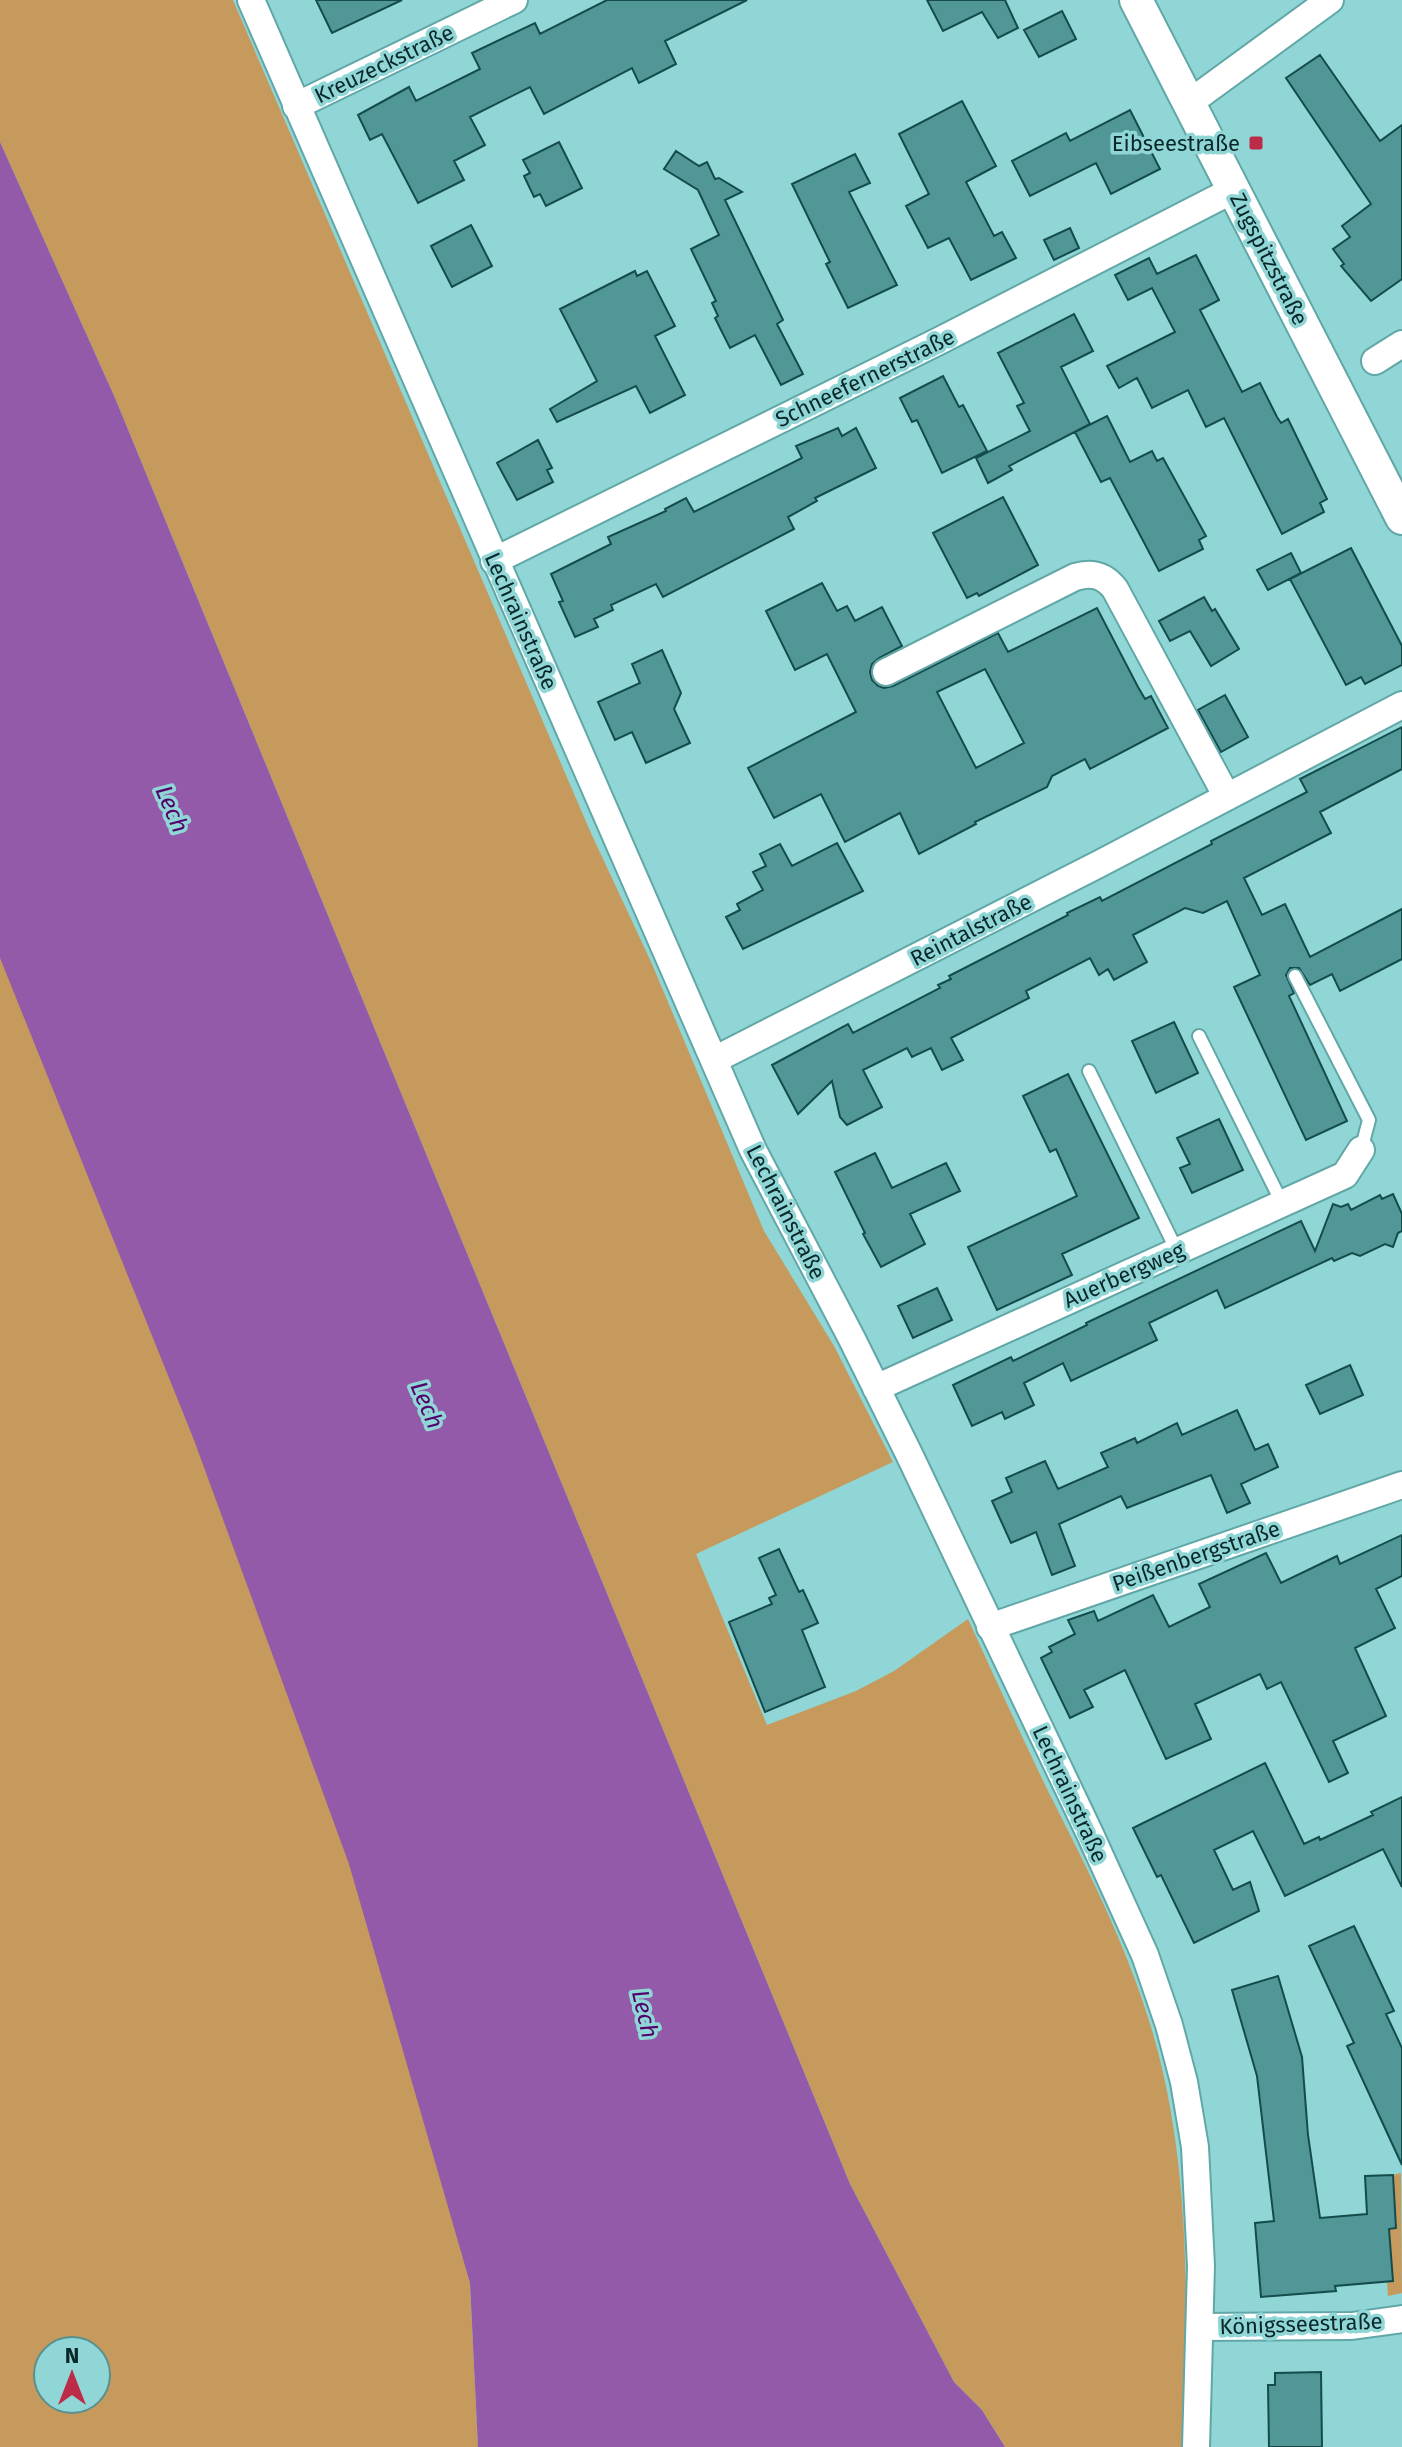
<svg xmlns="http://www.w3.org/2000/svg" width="1402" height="2447" viewBox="0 0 1402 2447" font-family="'Fira Sans',sans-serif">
<rect width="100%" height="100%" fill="#90d6d6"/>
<path fill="#c59a5c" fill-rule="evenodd" d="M 0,0 L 233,0 L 590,831 L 652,964 L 764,1231 L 834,1346 L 893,1462 L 696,1554 L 767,1725 L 856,1691 L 894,1671 L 968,1619 C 994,1676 1020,1733 1047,1789 C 1086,1866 1126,1944 1151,2027 C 1191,2159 1189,2310 1182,2447 L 1005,2447 L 982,2410 L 954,2382 L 850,2184 L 115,398 L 0,142 Z
M 0,916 L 408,1929 L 470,2283 L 478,2447 L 0,2447 ZM 48,2351 L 96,2351 L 96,2399 L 48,2399 Z
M 1401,2173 L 1402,2293 L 1388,2296 L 1387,2282 L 1393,2281 L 1386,2229 L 1396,2228 L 1393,2175 Z"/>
<path fill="#925aa8" d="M 0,142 L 115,398 L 850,2184 L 954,2382 L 982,2410 L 1005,2447 L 478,2447 L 470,2283 L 349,1864 L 194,1440 L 0,958 Z"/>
<path fill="#519797" stroke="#144c4c" stroke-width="2" fill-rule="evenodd" d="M 316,0 L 402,0 L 332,33 Z
M 607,0 L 747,0 L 665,41 L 676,64 L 639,83 L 632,68 L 544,114 L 530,87 L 470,117 L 485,145 L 454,161 L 464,180 L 418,203 L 382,134 L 370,140 L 358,115 L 409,87 L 416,101 L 480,69 L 472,53 L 535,23 L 540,34 Z
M 927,0 L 1005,0 L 1018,28 L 998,38 L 982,12 L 943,31 Z
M 1062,11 L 1076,39 L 1039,57 L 1024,30 Z
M 1320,55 L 1380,141 L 1402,125 L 1402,279 L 1371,301 L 1341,266 L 1344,264 L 1333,249 L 1350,237 L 1342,226 L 1371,204 L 1286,78 Z
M 962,101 L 996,166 L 966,182 L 994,236 L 1002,232 L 1016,258 L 971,280 L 949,238 L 928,248 L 906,206 L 929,194 L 899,134 Z
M 1130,110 L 1160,169 L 1111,194 L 1096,163 L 1030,196 L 1012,161 L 1066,133 L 1070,141 Z
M 559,142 L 582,188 L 546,206 L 540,194 L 534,197 L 524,176 L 530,173 L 523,160 Z
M 676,151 L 699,166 L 707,162 L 715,179 L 719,178 L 742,192 L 725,200 L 783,320 L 777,324 L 803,374 L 781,385 L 755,335 L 730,348 L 715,318 L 718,316 L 712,303 L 716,301 L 691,249 L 719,235 L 698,190 L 664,169 Z
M 855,154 L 870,183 L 849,192 L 897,285 L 848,308 L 826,264 L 830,262 L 792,184 Z
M 471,225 L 492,266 L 452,287 L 431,246 Z
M 1070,228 L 1079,248 L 1054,260 L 1044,240 Z
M 1196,255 L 1219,300 L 1200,310 L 1242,392 L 1260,383 L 1277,417 L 1281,423 L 1288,419 L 1327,499 L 1320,503 L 1324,512 L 1282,534 L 1224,418 L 1206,427 L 1188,390 L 1152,408 L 1137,378 L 1119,388 L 1107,366 L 1175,332 L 1152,288 L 1128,300 L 1115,275 L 1149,258 L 1157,274 Z
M 635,271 L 637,276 L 647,271 L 675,326 L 655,336 L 685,395 L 650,413 L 636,386 L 557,422 L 550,409 L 597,381 L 560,309 Z
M 1074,314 L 1093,351 L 1061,367 L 1090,424 L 1009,466 L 1012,470 L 988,483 L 976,458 L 1030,431 L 1017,406 L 1024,403 L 998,353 Z
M 943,376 L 959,407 L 963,405 L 987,451 L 942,473 L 917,420 L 912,422 L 900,398 Z
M 1107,416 L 1130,462 L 1152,451 L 1157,461 L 1163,458 L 1206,536 L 1199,540 L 1203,549 L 1159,571 L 1110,478 L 1101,482 L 1075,432 Z
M 838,428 L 842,436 L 856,428 L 876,468 L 815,498 L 817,501 L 788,517 L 794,529 L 663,597 L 656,584 L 611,605 L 613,610 L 594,619 L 598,627 L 575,637 L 559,602 L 563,601 L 551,574 L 611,544 L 608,537 L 666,511 L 665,509 L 686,498 L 694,512 L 802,458 L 796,446 Z
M 538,440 L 552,468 L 547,470 L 553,482 L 517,500 L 497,463 Z
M 1003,497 L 1038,565 L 979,596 L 977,593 L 967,598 L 933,533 Z
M 1351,548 L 1402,646 L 1402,665 L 1365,684 L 1361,677 L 1346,685 L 1290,579 Z
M 1291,553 L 1301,573 L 1268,590 L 1257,570 Z
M 822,583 L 837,611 L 847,606 L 855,621 L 882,607 L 902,646 L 879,658 L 872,664 L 870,672 L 872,680 L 878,686 L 884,688 L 893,686 L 998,633 L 1008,652 L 1097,608 L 1138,687 L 1145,699 L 1151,696 L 1168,728 L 1090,769 L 1085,759 L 1052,776 L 1047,787 L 975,822 L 976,824 L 919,854 L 900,813 L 845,842 L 821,794 L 774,818 L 748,768 L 856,712 L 827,654 L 795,670 L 766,611 ZM 985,669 L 1024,743 L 976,768 L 937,692 Z
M 1204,597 L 1212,611 L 1215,609 L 1239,649 L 1211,666 L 1190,631 L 1170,641 L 1159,621 Z
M 662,650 L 681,693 L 674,709 L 690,743 L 646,763 L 632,732 L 615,740 L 598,702 L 640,683 L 632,664 Z
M 1225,695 L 1248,737 L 1221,752 L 1198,710 Z
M 1402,727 L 1402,769 L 1320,812 L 1331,833 L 1244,878 L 1262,915 L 1285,904 L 1310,957 L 1402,909 L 1402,959 L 1340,991 L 1332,974 L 1310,985 L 1299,968 L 1290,968 L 1286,975 L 1294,993 L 1289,996 L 1347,1121 L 1306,1140 L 1234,987 L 1260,975 L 1227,901 L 1203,913 L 1185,908 L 1133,935 L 1147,962 L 1114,980 L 1108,969 L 1099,975 L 1090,958 L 1026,991 L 1029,998 L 951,1038 L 963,1060 L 942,1070 L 931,1048 L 912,1057 L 907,1048 L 863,1070 L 882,1107 L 847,1125 L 840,1117 L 832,1081 L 798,1114 L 772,1065 L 848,1024 L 853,1033 L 940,988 L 938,985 L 951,979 L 949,976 L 1068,915 L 1067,913 L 1100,897 L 1102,901 L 1212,844 L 1211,841 L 1307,792 L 1300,779 Z
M 837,843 L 863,891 L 743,949 L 726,917 L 740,910 L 737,904 L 763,890 L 753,872 L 766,866 L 760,854 L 780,844 L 792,866 Z
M 1174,1022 L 1198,1073 L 1156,1093 L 1132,1041 Z
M 1068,1074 L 1139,1218 L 1062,1254 L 1072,1275 L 997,1310 L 968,1247 L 1077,1196 L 1056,1149 L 1050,1152 L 1023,1096 Z
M 1219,1119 L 1243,1170 L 1192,1193 L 1180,1168 L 1190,1164 L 1177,1138 Z
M 875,1153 L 892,1188 L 946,1163 L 960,1191 L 910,1214 L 925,1244 L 881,1267 L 863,1234 L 865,1233 L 835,1172 Z
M 1393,1194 L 1402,1214 L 1402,1231 L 1398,1233 L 1393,1247 L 1385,1244 L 1360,1256 L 1352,1253 L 1334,1261 L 1332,1258 L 1225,1308 L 1217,1290 L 1149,1323 L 1157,1340 L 1071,1381 L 1063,1363 L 1024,1383 L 1034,1405 L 1005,1419 L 1002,1412 L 972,1426 L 953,1385 L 1011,1357 L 1013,1361 L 1087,1325 L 1086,1323 L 1301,1221 L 1315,1251 L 1333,1204 L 1341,1207 L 1348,1204 L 1351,1210 L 1380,1195 L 1382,1199 Z
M 937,1288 L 952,1320 L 913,1338 L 898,1306 Z
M 1350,1365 L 1363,1395 L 1320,1414 L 1306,1385 Z
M 1237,1410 L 1255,1450 L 1268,1444 L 1278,1467 L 1241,1484 L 1250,1503 L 1227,1513 L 1211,1475 L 1127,1508 L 1121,1496 L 1059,1524 L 1075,1566 L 1052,1575 L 1036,1532 L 1011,1543 L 992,1501 L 1012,1492 L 1006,1478 L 1045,1461 L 1058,1489 L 1108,1467 L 1101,1453 L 1135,1438 L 1137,1443 L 1177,1423 L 1182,1435 Z
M 1402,1535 L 1402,1576 L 1376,1589 L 1395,1628 L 1355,1648 L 1386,1716 L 1333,1741 L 1348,1773 L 1329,1782 L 1281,1682 L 1267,1689 L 1260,1674 L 1195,1704 L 1211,1739 L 1166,1759 L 1125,1670 L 1084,1690 L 1093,1707 L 1070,1718 L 1041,1658 L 1052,1652 L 1049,1647 L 1075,1634 L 1068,1620 L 1094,1611 L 1098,1621 L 1153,1595 L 1169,1627 L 1210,1607 L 1199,1584 L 1266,1553 L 1281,1583 L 1337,1556 L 1340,1564 Z
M 779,1549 L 799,1592 L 803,1590 L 818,1623 L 802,1630 L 825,1687 L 765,1712 L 729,1622 L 772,1604 L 769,1598 L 776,1595 L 759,1558 Z
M 1265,1763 L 1304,1844 L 1319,1837 L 1320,1840 L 1373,1815 L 1371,1812 L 1402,1797 L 1402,1887 L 1383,1849 L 1285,1896 L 1253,1831 L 1214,1850 L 1233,1890 L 1250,1882 L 1259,1911 L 1194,1943 L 1161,1875 L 1157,1877 L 1133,1828 Z
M 1354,1926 L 1394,2011 L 1386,2014 L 1402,2048 L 1402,2165 L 1347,2046 L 1354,2043 L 1309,1946 Z
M 1278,1976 L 1302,2057 L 1308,2135 L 1320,2218 L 1367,2214 L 1365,2176 L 1393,2175 L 1396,2228 L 1389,2229 L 1393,2281 L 1335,2286 L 1336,2291 L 1261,2297 L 1255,2223 L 1274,2221 L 1257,2076 L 1232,1990 Z
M 1321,2372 L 1322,2447 L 1269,2447 L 1268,2385 L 1275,2385 L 1275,2373 Z"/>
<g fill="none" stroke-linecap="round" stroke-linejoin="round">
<defs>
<path id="service" d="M 1295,976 L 1369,1120 L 1361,1150
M 1199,1036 L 1282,1203
M 1089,1071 L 1177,1251"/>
<path id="minor" d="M 251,0 L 753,1150 L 852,1339 L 909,1454 L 1090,1834 L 1145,1955 L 1169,2025 L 1184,2082 L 1195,2147 L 1201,2266 L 1196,2447
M 1189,103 L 1330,0
M 296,106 L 514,0
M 1375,361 L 1402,344
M 494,561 L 939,341 L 1233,190
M 886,672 L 1075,577 C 1092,572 1104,575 1115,589 L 1227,797
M 714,1060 L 1099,864 L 1402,705
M 876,1388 L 1345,1175 L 1361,1150
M 990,1627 L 1402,1485
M 1200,2327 L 1352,2326 L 1402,2319"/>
<path id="tertiary" d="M 1136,0 L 1402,518"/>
</defs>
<use href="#service" stroke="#62a7a7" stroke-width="16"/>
<use href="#minor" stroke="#62a7a7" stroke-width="30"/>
<use href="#tertiary" stroke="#62a7a7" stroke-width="36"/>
<use href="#service" stroke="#fff" stroke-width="12"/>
<use href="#minor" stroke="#fff" stroke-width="26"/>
<use href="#tertiary" stroke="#fff" stroke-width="32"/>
</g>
<rect fill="#bc2b47" stroke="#90d6d6" stroke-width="3" x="1248" y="135" width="16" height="16" rx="4"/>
<g text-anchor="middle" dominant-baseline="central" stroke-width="7" stroke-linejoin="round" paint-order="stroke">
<g font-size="22" fill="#092728" stroke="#90d6d6">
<text transform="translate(384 64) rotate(-26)">Kreuzeckstraße</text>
<text transform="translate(1269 259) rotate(63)">Zugspitzstraße</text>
<text transform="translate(865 378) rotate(-26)">Schneefernerstraße</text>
<text transform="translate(521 621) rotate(66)">Lechrainstraße</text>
<text transform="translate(971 930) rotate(-27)">Reintalstraße</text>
<text transform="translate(786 1212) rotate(63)">Lechrainstraße</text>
<text transform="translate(1124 1275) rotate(-24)">Auerbergweg</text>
<text transform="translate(1196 1556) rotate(-19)">Peißenbergstraße</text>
<text transform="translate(1070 1794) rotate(65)">Lechrainstraße</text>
<text transform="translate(1301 2324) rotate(-2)">Königsseestraße</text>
</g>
<g font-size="22" fill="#092728" stroke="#90d6d6" text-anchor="end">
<text x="1240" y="143">Eibseestraße</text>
</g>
<g font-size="24" font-style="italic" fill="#53026b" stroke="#90d6d6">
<text transform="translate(172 809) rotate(67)">Lech</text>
<text transform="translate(427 1405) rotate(67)">Lech</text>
<text transform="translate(645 2014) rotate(77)">Lech</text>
</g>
</g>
<g transform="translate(72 2375)"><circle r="38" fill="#90d6d6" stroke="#5a9090" stroke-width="2"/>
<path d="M0-6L14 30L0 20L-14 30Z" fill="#bc2b47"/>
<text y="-12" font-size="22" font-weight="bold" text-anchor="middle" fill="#092728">N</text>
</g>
</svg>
